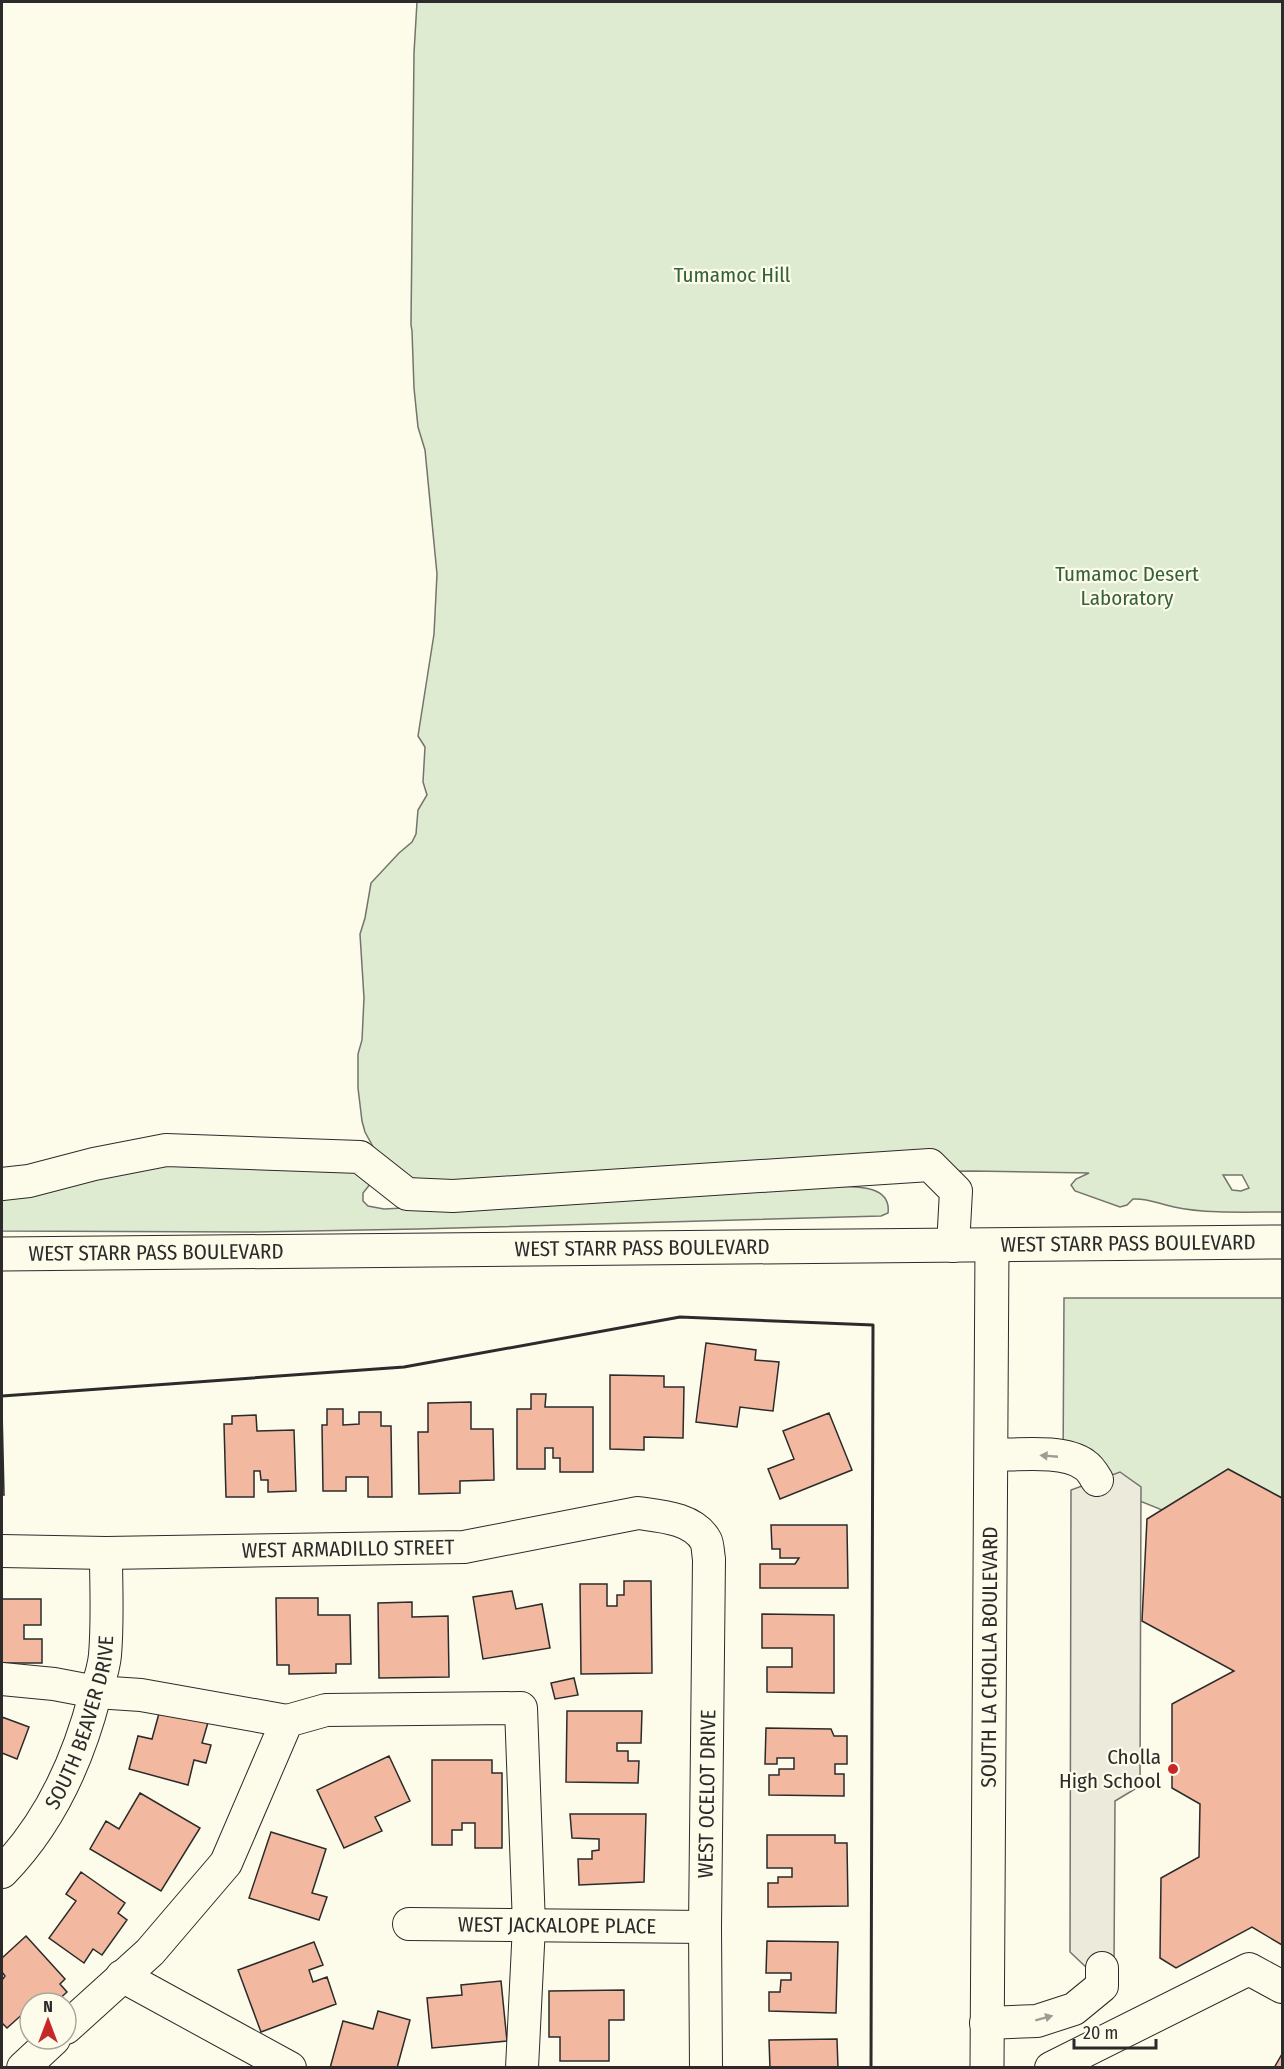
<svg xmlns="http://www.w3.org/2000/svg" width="1284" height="2069" viewBox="0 0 1284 2069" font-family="'Fira Sans Condensed',sans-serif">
<rect width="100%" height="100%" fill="#fdfbea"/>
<path fill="#deebd1" stroke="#74746e" stroke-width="1.5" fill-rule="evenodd" d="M 417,2 L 1282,2 L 1282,1212 C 1250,1212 1206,1214 1174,1207 C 1159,1204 1148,1198 1133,1199 L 1127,1205 L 1120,1207 L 1075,1191 L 1071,1185 L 1076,1179 L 1089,1173 L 973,1171 L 605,1176 L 455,1184 L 410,1178 L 377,1154 L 365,1132 L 362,1121 L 358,1088 L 358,1054 L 362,1040 L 364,998 L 360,934 L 365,918 L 371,883 L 399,853 L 412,842 L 416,834 L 418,810 L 427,795 L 423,782 L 425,747 L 418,736 L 434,634 L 437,574 L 425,450 L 418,427 L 414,388 L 412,331 L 411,325 L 414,53 ZM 1223,1175 L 1242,1175 L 1249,1188 L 1241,1191 L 1232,1190 Z
M 154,1164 L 327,1167 L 362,1174 L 371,1183 L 363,1193 L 363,1201 L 368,1206 L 384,1209 L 828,1186 C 848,1187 892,1182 888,1213 L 881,1216 L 418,1229 L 252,1232 L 2,1231 L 2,1195 Z
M 1064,1298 L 1282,1298 L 1282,1498 L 1228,1469 L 1162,1510 L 1063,1470 Z"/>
<path fill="#eceadb" stroke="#74746e" stroke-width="1.5" d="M 1120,1472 L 1141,1487 L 1140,1786 L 1115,1801 L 1114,1968 L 1087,1968 L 1070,1952 L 1071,1490 Z"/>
<path fill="#f2b8a0" stroke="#2b2b2b" stroke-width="1.5" d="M 706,1343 L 756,1350 L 755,1360 L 779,1362 L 773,1411 L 740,1407 L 737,1427 L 696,1422 Z
M 610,1375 L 664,1376 L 664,1387 L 684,1387 L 683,1438 L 644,1437 L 644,1450 L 610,1449 Z
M 531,1394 L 546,1394 L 545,1407 L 593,1407 L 593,1472 L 560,1472 L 560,1458 L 553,1458 L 553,1448 L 545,1448 L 545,1469 L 517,1469 L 517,1409 L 531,1409 Z
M 471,1402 L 471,1429 L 493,1429 L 494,1480 L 460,1481 L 460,1493 L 419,1494 L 418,1432 L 428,1432 L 428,1403 Z
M 327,1409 L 343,1409 L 343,1425 L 359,1424 L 359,1412 L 381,1412 L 381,1426 L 391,1426 L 392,1497 L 368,1497 L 368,1477 L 346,1477 L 346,1491 L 323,1491 L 322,1425 L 327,1425 Z
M 2,1410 L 4,1495 L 2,1495 Z
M 829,1413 L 852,1470 L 780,1499 L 768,1469 L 794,1459 L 783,1431 Z
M 256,1415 L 257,1431 L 294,1430 L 296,1491 L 268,1492 L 268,1480 L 261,1480 L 260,1471 L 254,1471 L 254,1497 L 226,1497 L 224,1424 L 232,1424 L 232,1416 Z
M 1228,1469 L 1282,1498 L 1282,1945 L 1252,1927 L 1176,1968 L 1160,1958 L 1161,1878 L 1199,1857 L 1200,1804 L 1172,1788 L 1172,1704 L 1234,1671 L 1142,1621 L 1147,1519 Z
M 771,1525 L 847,1525 L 848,1588 L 760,1588 L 760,1564 L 795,1564 L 799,1558 L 780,1558 L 780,1549 L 772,1549 Z
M 624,1581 L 651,1581 L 652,1673 L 581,1674 L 580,1584 L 607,1584 L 607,1606 L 617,1606 L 617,1595 L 624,1595 Z
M 512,1591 L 516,1609 L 542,1604 L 550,1648 L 483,1659 L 473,1597 Z
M 276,1598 L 318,1598 L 318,1615 L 350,1615 L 351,1664 L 336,1664 L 336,1673 L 289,1674 L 289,1665 L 277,1665 Z
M 2,1599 L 41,1599 L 41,1625 L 24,1625 L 24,1639 L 42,1639 L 42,1663 L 2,1663 Z
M 412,1602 L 412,1617 L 448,1616 L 449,1677 L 379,1678 L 378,1603 Z
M 762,1614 L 834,1615 L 834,1693 L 767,1692 L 767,1667 L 792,1667 L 792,1648 L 762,1648 Z
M 574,1678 L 578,1695 L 555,1699 L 551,1683 Z
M 161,1706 L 209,1719 L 202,1743 L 211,1745 L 206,1763 L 194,1760 L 188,1785 L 129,1769 L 138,1736 L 152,1739 Z
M 567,1711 L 642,1711 L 641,1743 L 617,1743 L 617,1751 L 628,1751 L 628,1761 L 639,1761 L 638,1783 L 566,1782 Z
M 2,1717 L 29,1727 L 17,1759 L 2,1753 Z
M 766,1728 L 831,1729 L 834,1736 L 847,1736 L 847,1764 L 835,1764 L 835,1774 L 844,1774 L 844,1796 L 769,1795 L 769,1775 L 779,1775 L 779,1769 L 794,1769 L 794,1758 L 777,1758 L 777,1764 L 765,1764 Z
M 389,1756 L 410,1801 L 375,1817 L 382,1831 L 344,1848 L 317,1790 Z
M 432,1760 L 492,1760 L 492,1773 L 502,1773 L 502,1848 L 475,1848 L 475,1823 L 462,1823 L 462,1830 L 452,1830 L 452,1845 L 432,1845 Z
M 140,1793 L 200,1828 L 161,1891 L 90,1849 L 106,1821 L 119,1829 Z
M 570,1814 L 646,1814 L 644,1882 L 579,1885 L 578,1859 L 592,1859 L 592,1851 L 599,1850 L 599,1839 L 572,1838 Z
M 271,1832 L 326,1849 L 312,1893 L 327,1897 L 319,1920 L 249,1898 Z
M 767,1835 L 835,1835 L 835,1843 L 847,1843 L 848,1906 L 768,1907 L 768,1883 L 778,1883 L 778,1877 L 792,1877 L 792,1868 L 767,1868 Z
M 81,1872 L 125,1903 L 118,1913 L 127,1920 L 102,1955 L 93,1949 L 84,1963 L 49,1938 L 76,1901 L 66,1894 Z
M 26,1936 L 65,1979 L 60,1984 L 67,1992 L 55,2003 L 30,2003 L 30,2016 L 26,2011 L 7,2028 L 2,2023 L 2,1980 L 5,1976 L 2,1972 L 2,1958 Z
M 767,1941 L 838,1942 L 836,2013 L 769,2011 L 769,1992 L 780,1992 L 781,1980 L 791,1980 L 791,1973 L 766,1973 Z
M 314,1942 L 323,1965 L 309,1970 L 313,1982 L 327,1977 L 336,2004 L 261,2032 L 238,1970 Z
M 501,1981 L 507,2041 L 432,2048 L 427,1998 L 462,1995 L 461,1985 Z
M 624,1990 L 624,2020 L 609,2020 L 609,2061 L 560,2061 L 560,2037 L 549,2037 L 549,1991 Z
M 378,2011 L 410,2020 L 397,2068 L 330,2068 L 343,2021 L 373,2029 Z
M 837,2039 L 838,2068 L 770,2068 L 769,2040 Z
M 1282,2054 L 1282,2068 L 1274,2068 Z"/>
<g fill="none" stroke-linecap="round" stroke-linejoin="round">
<defs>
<g id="minor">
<path d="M 2,1184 L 29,1181 L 94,1164 L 166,1150 L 360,1157 L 407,1194 L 453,1196 L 930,1165 L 956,1191 L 953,1246"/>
<path d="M 991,1455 C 1017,1455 1064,1449 1085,1465 C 1090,1468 1094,1475 1097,1480"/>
<path id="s1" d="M 2,1551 L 106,1553 L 464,1547 L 638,1513 C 660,1516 694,1518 706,1541 C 708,1545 708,1554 709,1559 L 705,1927 L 706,2068"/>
<path d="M 2,1679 L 54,1684 L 96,1692 L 141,1695 L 287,1721"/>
<path id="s2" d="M 2,1872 C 50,1823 78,1761 95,1695 C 99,1682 104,1668 105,1655 C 108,1621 106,1587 106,1553"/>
<path id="s3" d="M 409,1924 L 705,1927"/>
<path d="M 122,1976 L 290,2068"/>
<path d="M 986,2023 L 1037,2021 L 1074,2009 L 1102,1986 L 1102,1968"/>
<path d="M 66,2028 L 150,1952 L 226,1863 L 287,1721 L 326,1710 L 521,1708 L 529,1925 L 522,2068"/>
<path d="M 23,2068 L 54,2039"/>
<path d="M 1051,2068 L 1249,1969 L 1282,1987"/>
</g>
<g id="major">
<path id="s4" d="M 2,1254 L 1282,1242"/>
<path id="s5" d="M 987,2068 L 992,1246"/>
</g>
</defs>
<use href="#minor" stroke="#2b2b2b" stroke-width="34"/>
<use href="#major" stroke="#2b2b2b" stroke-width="35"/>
<use href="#minor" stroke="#fdfbea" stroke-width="32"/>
<use href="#major" stroke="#fdfbea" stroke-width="33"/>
<path stroke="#2b2b2b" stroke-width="3" d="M 2,1396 L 404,1367 L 680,1317 L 873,1325 L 871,2068"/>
</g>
<defs><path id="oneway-solid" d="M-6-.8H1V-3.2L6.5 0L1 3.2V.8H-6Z" transform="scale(1.5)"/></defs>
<g fill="#9e9d94">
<use href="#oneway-solid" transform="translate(1049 1456) rotate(-175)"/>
<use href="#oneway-solid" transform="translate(1044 2018) rotate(-15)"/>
</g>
<circle fill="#c62828" stroke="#fdfbea" stroke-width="2" cx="1173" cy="1769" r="6"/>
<g text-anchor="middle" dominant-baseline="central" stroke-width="4.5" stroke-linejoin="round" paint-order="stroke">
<g font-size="21" fill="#34623c" stroke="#fdfbea">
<text x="732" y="275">Tumamoc Hill</text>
<text x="1127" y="574">Tumamoc Desert<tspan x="1127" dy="24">Laboratory</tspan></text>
</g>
<g font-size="21" fill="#2b2b2b" stroke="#fdfbea">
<text stroke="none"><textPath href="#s4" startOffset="1126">WEST STARR PASS BOULEVARD</textPath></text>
<text stroke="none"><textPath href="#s4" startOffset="640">WEST STARR PASS BOULEVARD</textPath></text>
<text stroke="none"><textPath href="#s4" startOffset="154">WEST STARR PASS BOULEVARD</textPath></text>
<text stroke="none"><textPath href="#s1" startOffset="346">WEST ARMADILLO STREET</textPath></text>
<text stroke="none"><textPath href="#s5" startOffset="411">SOUTH LA CHOLLA BOULEVARD</textPath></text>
<text stroke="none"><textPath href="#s2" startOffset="172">SOUTH BEAVER DRIVE</textPath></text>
<text transform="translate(707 1794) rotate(-89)">WEST OCELOT DRIVE</text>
<text stroke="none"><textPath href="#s3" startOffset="148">WEST JACKALOPE PLACE</textPath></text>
</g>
<g font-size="21" fill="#2b2b2b" stroke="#fdfbea" text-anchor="end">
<text x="1161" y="1757">Cholla<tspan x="1161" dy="24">High School</tspan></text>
</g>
</g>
<rect width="1284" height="2069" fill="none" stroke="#2b2b2b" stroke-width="6"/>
<g transform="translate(48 2021)"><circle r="28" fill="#fdfbea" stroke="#a9a89e" stroke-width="1.5"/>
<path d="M0-4.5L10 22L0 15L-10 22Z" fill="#c62828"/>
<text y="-9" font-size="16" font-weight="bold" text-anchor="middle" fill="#2b2b2b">N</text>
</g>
<path d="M1074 2039v9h82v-9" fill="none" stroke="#2b2b2b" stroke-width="3"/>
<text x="1083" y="2039" font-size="18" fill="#2b2b2b" stroke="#fdfbea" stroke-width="4.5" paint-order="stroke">20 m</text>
</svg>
